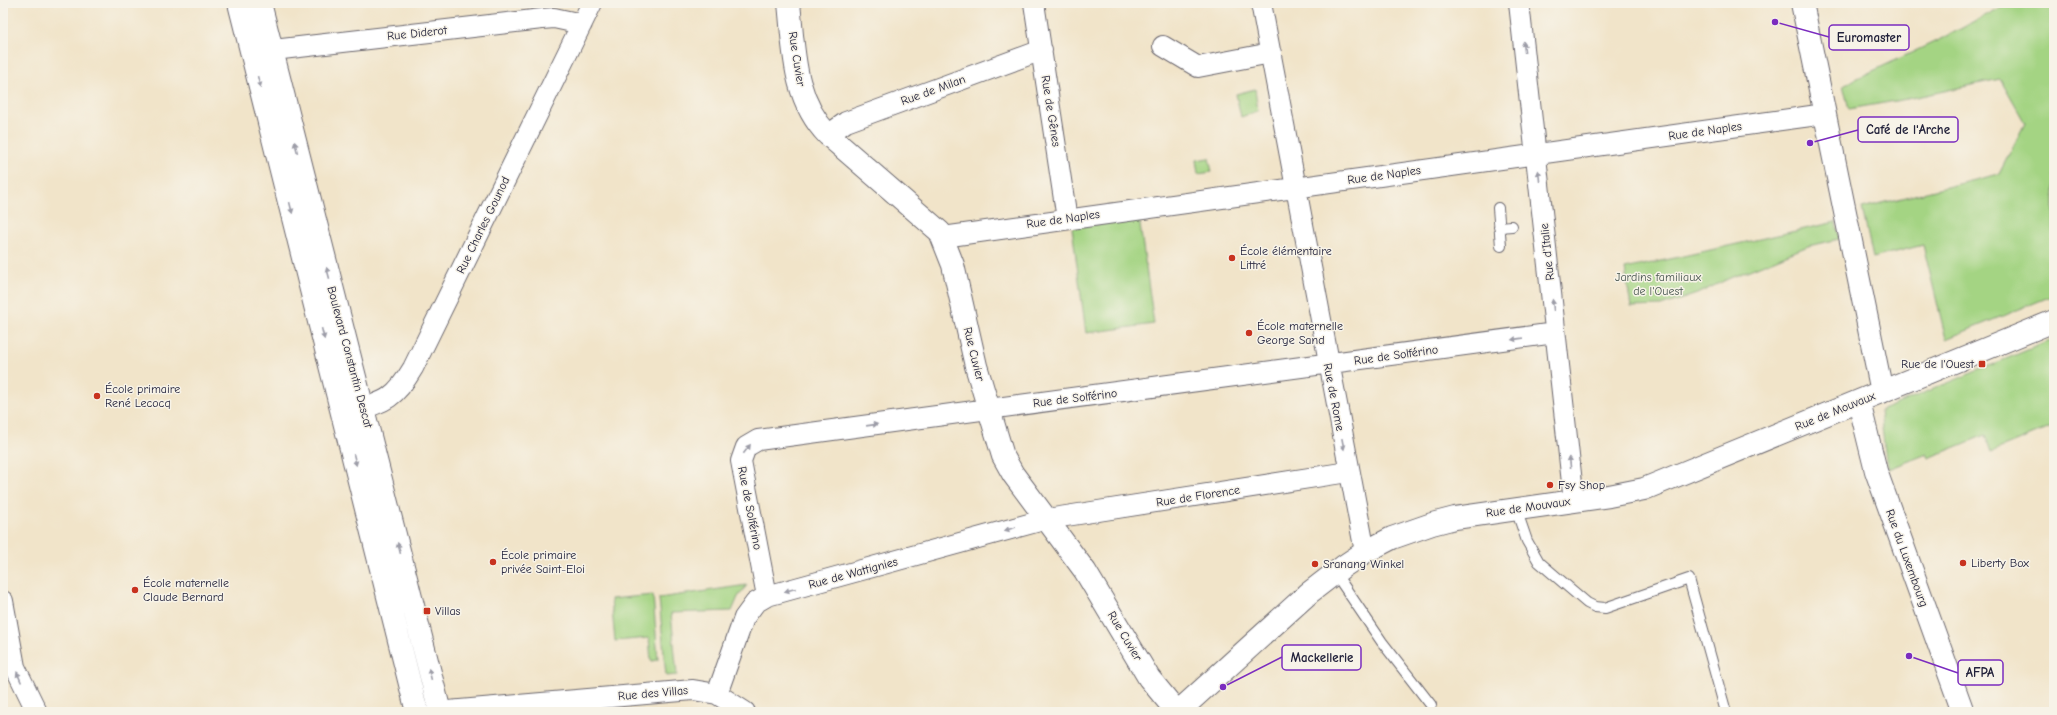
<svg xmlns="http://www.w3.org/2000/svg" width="2057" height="715" viewBox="0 0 2057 715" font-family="'Comic Neue',sans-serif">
<rect width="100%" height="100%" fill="#f7f3e8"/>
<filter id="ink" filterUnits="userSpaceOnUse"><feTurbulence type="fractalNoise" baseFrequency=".025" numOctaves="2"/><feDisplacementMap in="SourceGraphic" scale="8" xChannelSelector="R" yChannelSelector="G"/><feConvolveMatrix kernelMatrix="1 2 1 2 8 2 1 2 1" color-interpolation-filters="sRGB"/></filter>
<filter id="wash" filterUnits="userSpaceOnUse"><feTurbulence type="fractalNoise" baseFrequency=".012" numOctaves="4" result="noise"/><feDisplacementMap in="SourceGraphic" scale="16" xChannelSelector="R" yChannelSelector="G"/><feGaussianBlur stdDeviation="0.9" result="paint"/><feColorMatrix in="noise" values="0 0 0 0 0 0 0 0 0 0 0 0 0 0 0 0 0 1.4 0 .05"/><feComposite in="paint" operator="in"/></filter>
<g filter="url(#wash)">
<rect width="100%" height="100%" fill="#f1e4c9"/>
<path fill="#a4d483" stroke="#637b5f" d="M 2009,3 L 2054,3 L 2054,295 L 1946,339 L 1923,245 L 1873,258 L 1862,208 L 1999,174 L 2025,123 L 2000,79 L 1907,99 L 1849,109 L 1843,85 L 1949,35 Z
M 1255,89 L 1258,111 L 1241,117 L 1236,94 Z
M 1209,158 L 1212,172 L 1198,174 L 1196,160 Z
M 1139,218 L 1154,324 L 1086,333 L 1072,228 Z
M 1836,222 L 1839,239 L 1808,246 L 1730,278 L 1697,294 L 1661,306 L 1631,307 L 1625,269 Z
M 2054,339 L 2054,426 L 1991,452 L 1985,435 L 1929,458 L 1927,454 L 1889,469 L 1886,460 L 1880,411 Z
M 747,585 L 738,597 L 732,611 L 671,613 L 677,675 L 666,676 L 659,598 Z
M 653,595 L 658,660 L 651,661 L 649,638 L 615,641 L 611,599 Z"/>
</g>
<g filter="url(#ink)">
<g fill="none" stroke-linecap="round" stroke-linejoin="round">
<defs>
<path id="lane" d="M 1498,208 L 1501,246
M 1499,227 L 1512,226
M 1516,509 L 1527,541 L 1539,562 L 1587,603 L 1595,607 L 1605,608 L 1689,579 L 1726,712
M 1335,573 L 1382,642 L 1431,705"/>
<path id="street" d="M 1034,3 L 1067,219
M 1261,3 L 1365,552
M 1519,3 L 1574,501
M 1163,46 L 1198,67 L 1271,53
M 256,52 L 542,19 L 554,18 L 582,24
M 828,135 L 846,122 L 1042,50
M 943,237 L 1825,114
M 347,413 C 383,402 393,402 413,368 L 592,3
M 767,596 L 741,461 L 746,447 L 758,440 L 1555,333
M 3,601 L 15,667 L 37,712
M 717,694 L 744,618 L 755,603 L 767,596 L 1047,519 L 1348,472
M 436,712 L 693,690 L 717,694 L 745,712"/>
<path id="secondary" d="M 239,3 L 417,712
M 260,3 L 440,712
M 789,3 C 794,50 793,99 828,135 L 940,232 L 953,265 L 976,366 L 1003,456 L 1013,474 L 1085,571 L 1149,678 L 1177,712
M 1802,3 L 1882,392
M 1859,402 L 1876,471 L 1963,712
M 1178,712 L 1309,593 L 1344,566 L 1365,552 L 1392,538 L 1432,524 L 1455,518 L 1609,496 L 1644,489 L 2054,321"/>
</defs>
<use href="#lane" stroke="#6a666d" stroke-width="12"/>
<use href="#street" stroke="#6a666d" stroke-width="22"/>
<use href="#secondary" stroke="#6a666d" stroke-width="24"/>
<use href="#lane" stroke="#fff" stroke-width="10"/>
<use href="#street" stroke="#fff" stroke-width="20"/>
<use href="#secondary" stroke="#fff" stroke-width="22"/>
</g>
<defs><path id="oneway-solid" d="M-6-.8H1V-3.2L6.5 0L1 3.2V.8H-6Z"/></defs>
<g fill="#9c9ca7">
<use href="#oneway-solid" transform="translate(1524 47) rotate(-96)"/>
<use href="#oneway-solid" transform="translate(259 82) rotate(76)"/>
<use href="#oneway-solid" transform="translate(296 147) rotate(-104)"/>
<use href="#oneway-solid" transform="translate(1539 176) rotate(-96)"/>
<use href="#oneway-solid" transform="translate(291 208) rotate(76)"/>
<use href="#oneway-solid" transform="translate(328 273) rotate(-105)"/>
<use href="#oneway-solid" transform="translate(1553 305) rotate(-96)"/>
<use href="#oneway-solid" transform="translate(323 334) rotate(76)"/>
<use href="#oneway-solid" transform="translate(1517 339) rotate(172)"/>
<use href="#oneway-solid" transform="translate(872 425) rotate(-8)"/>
<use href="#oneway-solid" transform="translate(1343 444) rotate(79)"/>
<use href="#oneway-solid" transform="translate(747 449) rotate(-53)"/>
<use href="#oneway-solid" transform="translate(355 460) rotate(76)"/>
<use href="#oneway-solid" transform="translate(1570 462) rotate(-96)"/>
<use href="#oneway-solid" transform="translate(1010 529) rotate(164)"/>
<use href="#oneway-solid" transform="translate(399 548) rotate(-104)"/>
<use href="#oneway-solid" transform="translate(790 590) rotate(165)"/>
<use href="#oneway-solid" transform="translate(430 674) rotate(-104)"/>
<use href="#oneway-solid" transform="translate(19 677) rotate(-113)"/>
</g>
</g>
<g fill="#c8321e" stroke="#f7f3e8" stroke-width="1.5">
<circle cx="1232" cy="258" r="4"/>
<circle cx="1249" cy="333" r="4"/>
<rect x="1978" y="360" width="8" height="8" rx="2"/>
<circle cx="97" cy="396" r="4"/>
<circle cx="1550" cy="485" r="4"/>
<circle cx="493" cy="562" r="4"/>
<circle cx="1963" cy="563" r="4"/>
<circle cx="1315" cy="564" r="4"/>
<circle cx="135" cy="590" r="4"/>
<rect x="423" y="607" width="8" height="8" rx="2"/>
</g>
<g text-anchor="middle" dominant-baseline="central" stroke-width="3" stroke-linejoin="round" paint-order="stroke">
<g font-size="12" fill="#22223b" stroke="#f7f3e8">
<text transform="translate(417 33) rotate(-6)">Rue Diderot</text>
<text transform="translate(797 59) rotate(81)">Rue Cuvier</text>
<text transform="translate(933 90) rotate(-20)">Rue de Milan</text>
<text transform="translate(1051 111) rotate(81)">Rue de Gênes</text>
<text transform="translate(1705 131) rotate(-8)">Rue de Naples</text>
<text transform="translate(1384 175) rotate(-8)">Rue de Naples</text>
<text transform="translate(1063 219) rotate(-8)">Rue de Naples</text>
<text transform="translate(483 225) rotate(-64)">Rue Charles Gounod</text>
<text transform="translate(1547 252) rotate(-96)">Rue d'Italie</text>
<text transform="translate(974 354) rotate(76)">Rue Cuvier</text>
<text transform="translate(1396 355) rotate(-8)">Rue de Solférino</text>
<text transform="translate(350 357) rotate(75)">Boulevard Constantin Descat</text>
<text transform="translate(1334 397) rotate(79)">Rue de Rome</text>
<text transform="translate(1075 398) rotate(-7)">Rue de Solférino</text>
<text transform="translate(1835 411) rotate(-22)">Rue de Mouvaux</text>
<text transform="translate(1198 496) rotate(-9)">Rue de Florence</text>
<text transform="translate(1528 507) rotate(-8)">Rue de Mouvaux</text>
<text transform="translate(750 508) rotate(79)">Rue de Solférino</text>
<text transform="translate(1907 558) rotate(70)">Rue du Luxembourg</text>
<text transform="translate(853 573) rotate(-15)">Rue de Wattignies</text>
<text transform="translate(1125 636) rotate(59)">Rue Cuvier</text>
<text transform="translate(653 693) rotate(-5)">Rue des Villas</text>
</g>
<g font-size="12" fill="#22223b" stroke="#f7f3e8" text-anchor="start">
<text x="1240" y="251">École élémentaire<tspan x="1240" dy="14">Littré</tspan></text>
<text x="1257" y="326">École maternelle<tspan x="1257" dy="14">George Sand</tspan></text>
<text x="1974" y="364" text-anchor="end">Rue de l'Ouest</text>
<text x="105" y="389">École primaire<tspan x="105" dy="14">René Lecocq</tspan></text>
<text x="1558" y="485">Fsy Shop</text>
<text x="501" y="555">École primaire<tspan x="501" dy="14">privée Saint-Eloi</tspan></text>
<text x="1971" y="563">Liberty Box</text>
<text x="1323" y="564">Sranang Winkel</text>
<text x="143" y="583">École maternelle<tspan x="143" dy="14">Claude Bernard</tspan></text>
<text x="435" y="611">Villas</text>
</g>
<g font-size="12" fill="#495751" stroke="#f7f3e8">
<text x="1658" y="277">Jardins familiaux<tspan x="1658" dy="14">de l'Ouest</tspan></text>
</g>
</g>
<path fill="none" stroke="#7b2cbf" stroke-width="1.5" d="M1775 22L1829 37M1810 143L1858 130M1223 687L1282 657M1909 656L1958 673"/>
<g fill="#7b2cbf" stroke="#f7f3e8" stroke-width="1.5">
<circle cx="1775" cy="22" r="4"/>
<circle cx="1810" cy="143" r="4"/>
<circle cx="1223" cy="687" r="4"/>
<circle cx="1909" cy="656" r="4"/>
</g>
<g fill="#f7f3e8" stroke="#7b2cbf" stroke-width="1.5">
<rect x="1829" y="25" width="80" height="25" rx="4"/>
<rect x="1858" y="117" width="100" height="25" rx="4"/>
<rect x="1282" y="645" width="79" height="25" rx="4"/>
<rect x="1958" y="660" width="45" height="25" rx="4"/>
</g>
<g font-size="13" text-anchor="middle" font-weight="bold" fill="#22223b">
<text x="1869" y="42">Euromaster</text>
<text x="1908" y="134">Café de l'Arche</text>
<text x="1322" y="662">Mackellerie</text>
<text x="1980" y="677">AFPA</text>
</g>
<rect width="2057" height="715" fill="none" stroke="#f7f3e8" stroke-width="16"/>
</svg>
